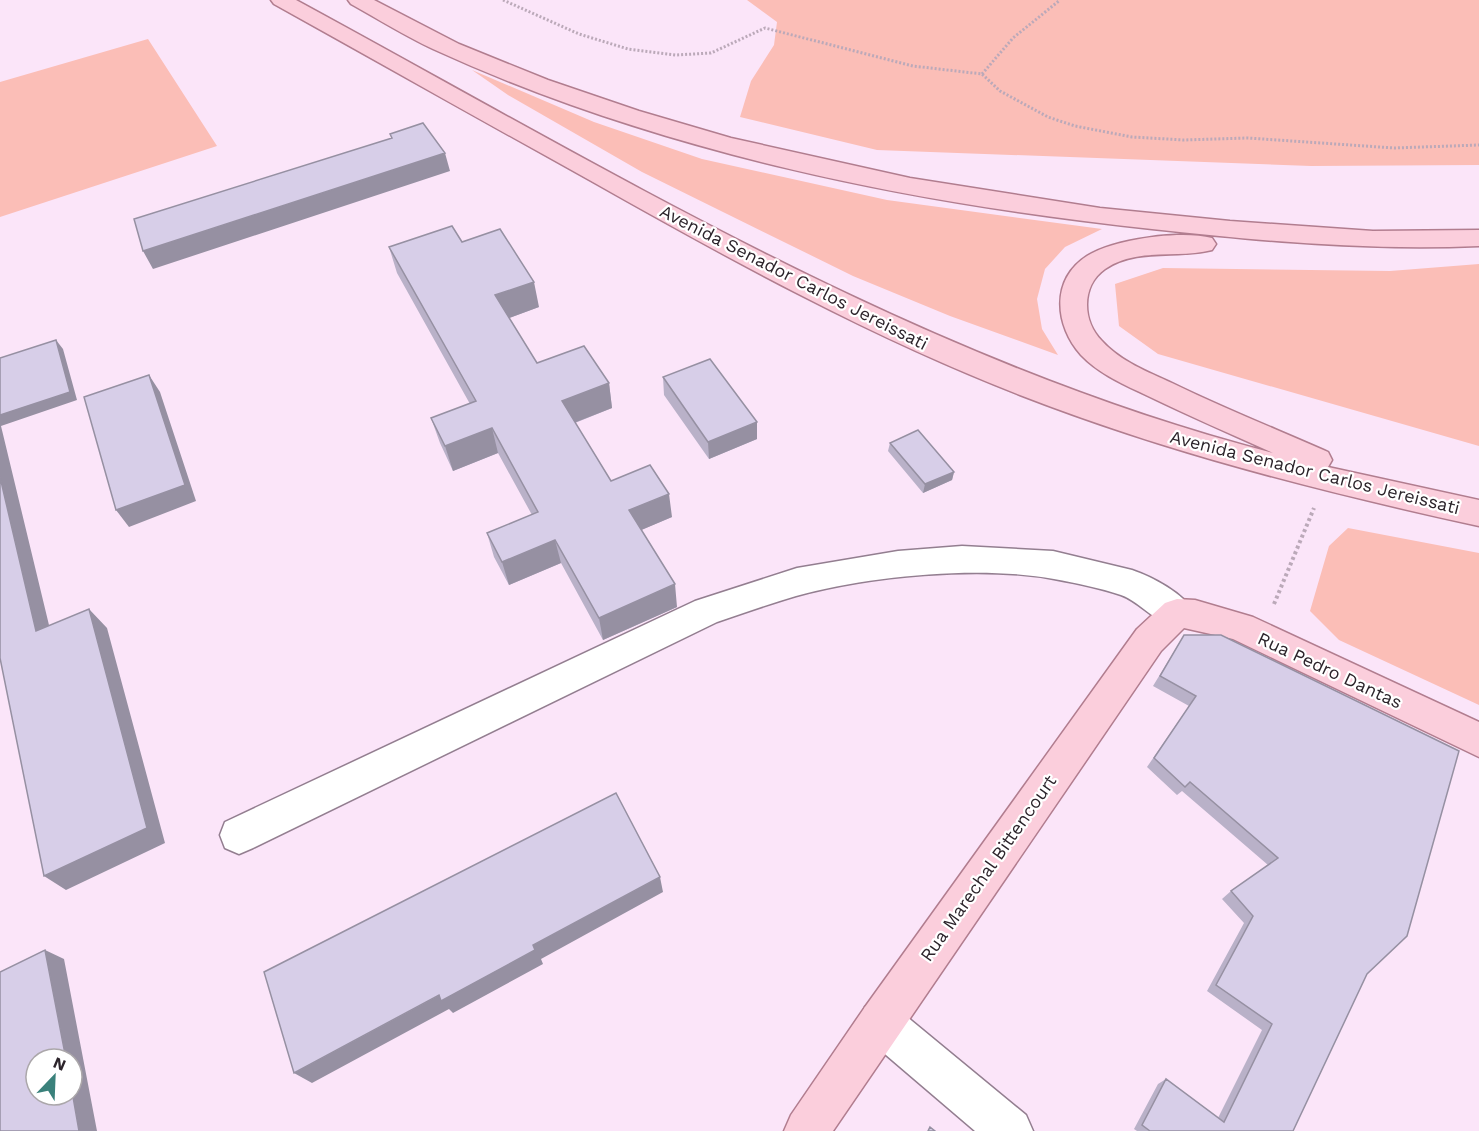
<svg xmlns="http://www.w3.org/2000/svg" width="1479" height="1131" viewBox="0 0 1479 1131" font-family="'Work Sans',sans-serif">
<rect width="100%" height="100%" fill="#fbe5f9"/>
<path fill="#fbbeb7" d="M 747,0 L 1479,0 L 1479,165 L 1311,166 L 877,150 L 740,117 L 751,81 L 774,45 L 777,22 Z
M 148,39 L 217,146 L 0,217 L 0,82 Z
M 472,70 L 594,122 L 702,159 L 887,200 L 1102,229 L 1065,247 L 1045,269 L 1037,299 L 1042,329 L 1058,355 L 950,316 L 853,276 L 642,172 L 508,95 Z
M 1479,264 L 1479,446 L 1158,354 L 1119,326 L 1115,284 L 1163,268 L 1390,271 Z
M 1348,528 L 1479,553 L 1479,705 L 1339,640 L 1310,611 L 1329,546 Z"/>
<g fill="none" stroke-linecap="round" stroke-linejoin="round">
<defs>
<path id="minor" d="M 962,546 L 1053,551 L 1132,570 C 1152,577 1184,593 1194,613 L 1189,623 C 1160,633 1146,604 1121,595 C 1100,588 1076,583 1054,579 C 979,565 869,576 796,596 C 769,604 743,613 717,622 L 253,848 L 239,854 L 225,848 L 220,835 L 225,822 L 695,601 L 797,568 L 898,551 Z
M 880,1001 L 895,1007 L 1026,1115 L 1033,1131 L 975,1131 L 865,1037 L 859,1022 L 865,1007 Z"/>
<path id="major" d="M 271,0 L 296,0 C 613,172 921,362 1273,453 C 1231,434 1189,416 1148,396 C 1125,385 1099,374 1081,355 C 1055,326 1050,280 1087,256 C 1114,239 1181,230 1212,238 L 1216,244 L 1212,250 C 1178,259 1137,247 1105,269 C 1081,286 1082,321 1102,341 C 1120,361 1148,372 1172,383 C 1223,408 1276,429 1328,452 L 1332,460 L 1328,467 L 1479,500 L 1479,526 C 1323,492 1169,453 1020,395 C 871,337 731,260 593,182 C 486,123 380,63 274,4 Z
M 348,0 L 374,0 L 459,44 L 548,80 L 639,111 L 731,138 L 910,178 L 1100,208 L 1230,221 L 1373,231 L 1479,230 L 1479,246 C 1369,251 1261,241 1152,229 C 908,203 658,152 433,49 C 405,36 378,19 351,4 Z
M 1177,599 L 1195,600 L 1253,617 L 1479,722 L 1479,757 L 1233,639 L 1184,628 L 1161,651 L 833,1131 L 784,1131 L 791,1115 L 865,1007 L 1137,629 L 1165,603 Z"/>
</defs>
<use href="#minor" stroke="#937e90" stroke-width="3"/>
<use href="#major" stroke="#b17d8f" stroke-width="3"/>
<path stroke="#bba9b9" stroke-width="3" stroke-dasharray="2 2" stroke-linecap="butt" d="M 503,0 L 579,34 L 628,49 L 676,55 L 711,53 L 765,28 L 913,66 L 982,74 L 1000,91 L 1048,117 L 1075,126 L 1132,137 L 1184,140 L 1248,138 L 1394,148 L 1479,145
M 982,74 L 1013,38 L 1060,0"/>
<path stroke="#bba9b9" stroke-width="4" stroke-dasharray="3 3" stroke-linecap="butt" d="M 1274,604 L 1314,508"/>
<use href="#minor" fill="#fff" fill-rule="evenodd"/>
<use href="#major" fill="#fbcedc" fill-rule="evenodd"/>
</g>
<path fill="#b9b1c8" d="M 389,247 L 539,307 L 509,318 L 537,363 L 609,383 L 612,408 L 575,423 L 611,481 L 672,517 L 641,530 L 677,607 L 603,640 L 561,563 L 509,585 L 494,557 L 487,533 L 532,515 L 498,453 L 453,471 L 440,443 L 431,418 L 470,404 L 397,273 Z
M 663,377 L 757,422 L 757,439 L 709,459 L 664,395 Z
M 890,443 L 954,472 L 952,480 L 923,493 L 888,451 Z
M 1184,635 L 1367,974 L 1293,1131 L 1137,1131 L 1134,1129 L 1158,1084 L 1166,1079 L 1218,1118 L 1262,1030 L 1207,991 L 1244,923 L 1222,899 L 1231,891 L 1268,865 L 1182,791 L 1177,795 L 1147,767 L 1189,706 L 1153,686 Z"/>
<path fill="#9690a2" d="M 445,153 L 450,171 L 153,269 L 143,251 Z
M 534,282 L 539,307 L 501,321 L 495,295 Z
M 56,340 L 63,349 L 77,400 L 1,426 L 55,650 L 36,631 L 0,477 L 0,415 Z
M 149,375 L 160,392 L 196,501 L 129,527 L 116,510 Z
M 609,383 L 612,408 L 566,426 L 562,401 Z
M 757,422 L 757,439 L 709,459 L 708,442 Z
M 492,428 L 498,453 L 453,471 L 445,446 Z
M 954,472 L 952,480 L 923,493 L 925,484 Z
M 669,494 L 672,517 L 632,534 L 629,510 Z
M 555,540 L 561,563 L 509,585 L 502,562 Z
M 675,584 L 677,607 L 603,640 L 599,618 Z
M 89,609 L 107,628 L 165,843 L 66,890 L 44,876 Z
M 660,877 L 663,892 L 541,959 L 543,964 L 453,1013 L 449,1009 L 312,1083 L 294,1073 Z
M 45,950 L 64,959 L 97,1131 L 79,1131 L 72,1091 L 72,1059 L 66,1059 Z"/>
<path fill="#d7cee8" stroke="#9690a2" stroke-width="1.5" d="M 423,123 L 445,153 L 143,251 L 134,219 L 392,138 L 390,134 Z
M 452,226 L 462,242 L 500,229 L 534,282 L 495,295 L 537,363 L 584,346 L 609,383 L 562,401 L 611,481 L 650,465 L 669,494 L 629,510 L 675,584 L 599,618 L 555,540 L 502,562 L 487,533 L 538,512 L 492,428 L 445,446 L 431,418 L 476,401 L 389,247 Z
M 56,340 L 70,392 L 0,415 L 0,358 Z
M 710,359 L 757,422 L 708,442 L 663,377 Z
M 149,375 L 185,485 L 116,510 L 84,397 Z
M 918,430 L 954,472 L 925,484 L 890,443 Z
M 0,477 L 36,631 L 89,609 L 147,828 L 44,876 L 0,658 Z
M 1184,635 L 1221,635 L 1459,751 L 1407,936 L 1367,974 L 1293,1131 L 1150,1131 L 1142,1125 L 1166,1079 L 1224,1122 L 1272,1024 L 1216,985 L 1253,916 L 1231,891 L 1278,858 L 1190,782 L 1185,787 L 1154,758 L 1196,696 L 1160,676 Z
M 616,793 L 660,877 L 533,945 L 535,950 L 441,1001 L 439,995 L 294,1073 L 264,972 Z
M 45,950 L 66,1059 L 36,1059 L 36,1095 L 72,1095 L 72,1091 L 79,1131 L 0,1131 L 0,972 Z
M 930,1127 L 935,1131 L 928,1131 Z"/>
<g text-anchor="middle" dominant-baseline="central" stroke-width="4.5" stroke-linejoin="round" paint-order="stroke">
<g font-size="18" fill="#2c242b" stroke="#fff">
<text transform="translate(794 277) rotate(27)">Avenida Senador Carlos Jereissati</text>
<text transform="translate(1315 472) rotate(14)">Avenida Senador Carlos Jereissati</text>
<text transform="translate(1330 670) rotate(25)">Rua Pedro Dantas</text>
<text transform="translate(988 868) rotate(-55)">Rua Marechal Bittencourt</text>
</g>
</g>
<g transform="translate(54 1077) rotate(23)"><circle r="28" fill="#ffffff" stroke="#aba7aa" stroke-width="1.5"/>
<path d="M0-4.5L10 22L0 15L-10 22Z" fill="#3a817b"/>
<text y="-9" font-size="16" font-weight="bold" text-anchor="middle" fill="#2c242b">N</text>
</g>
</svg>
